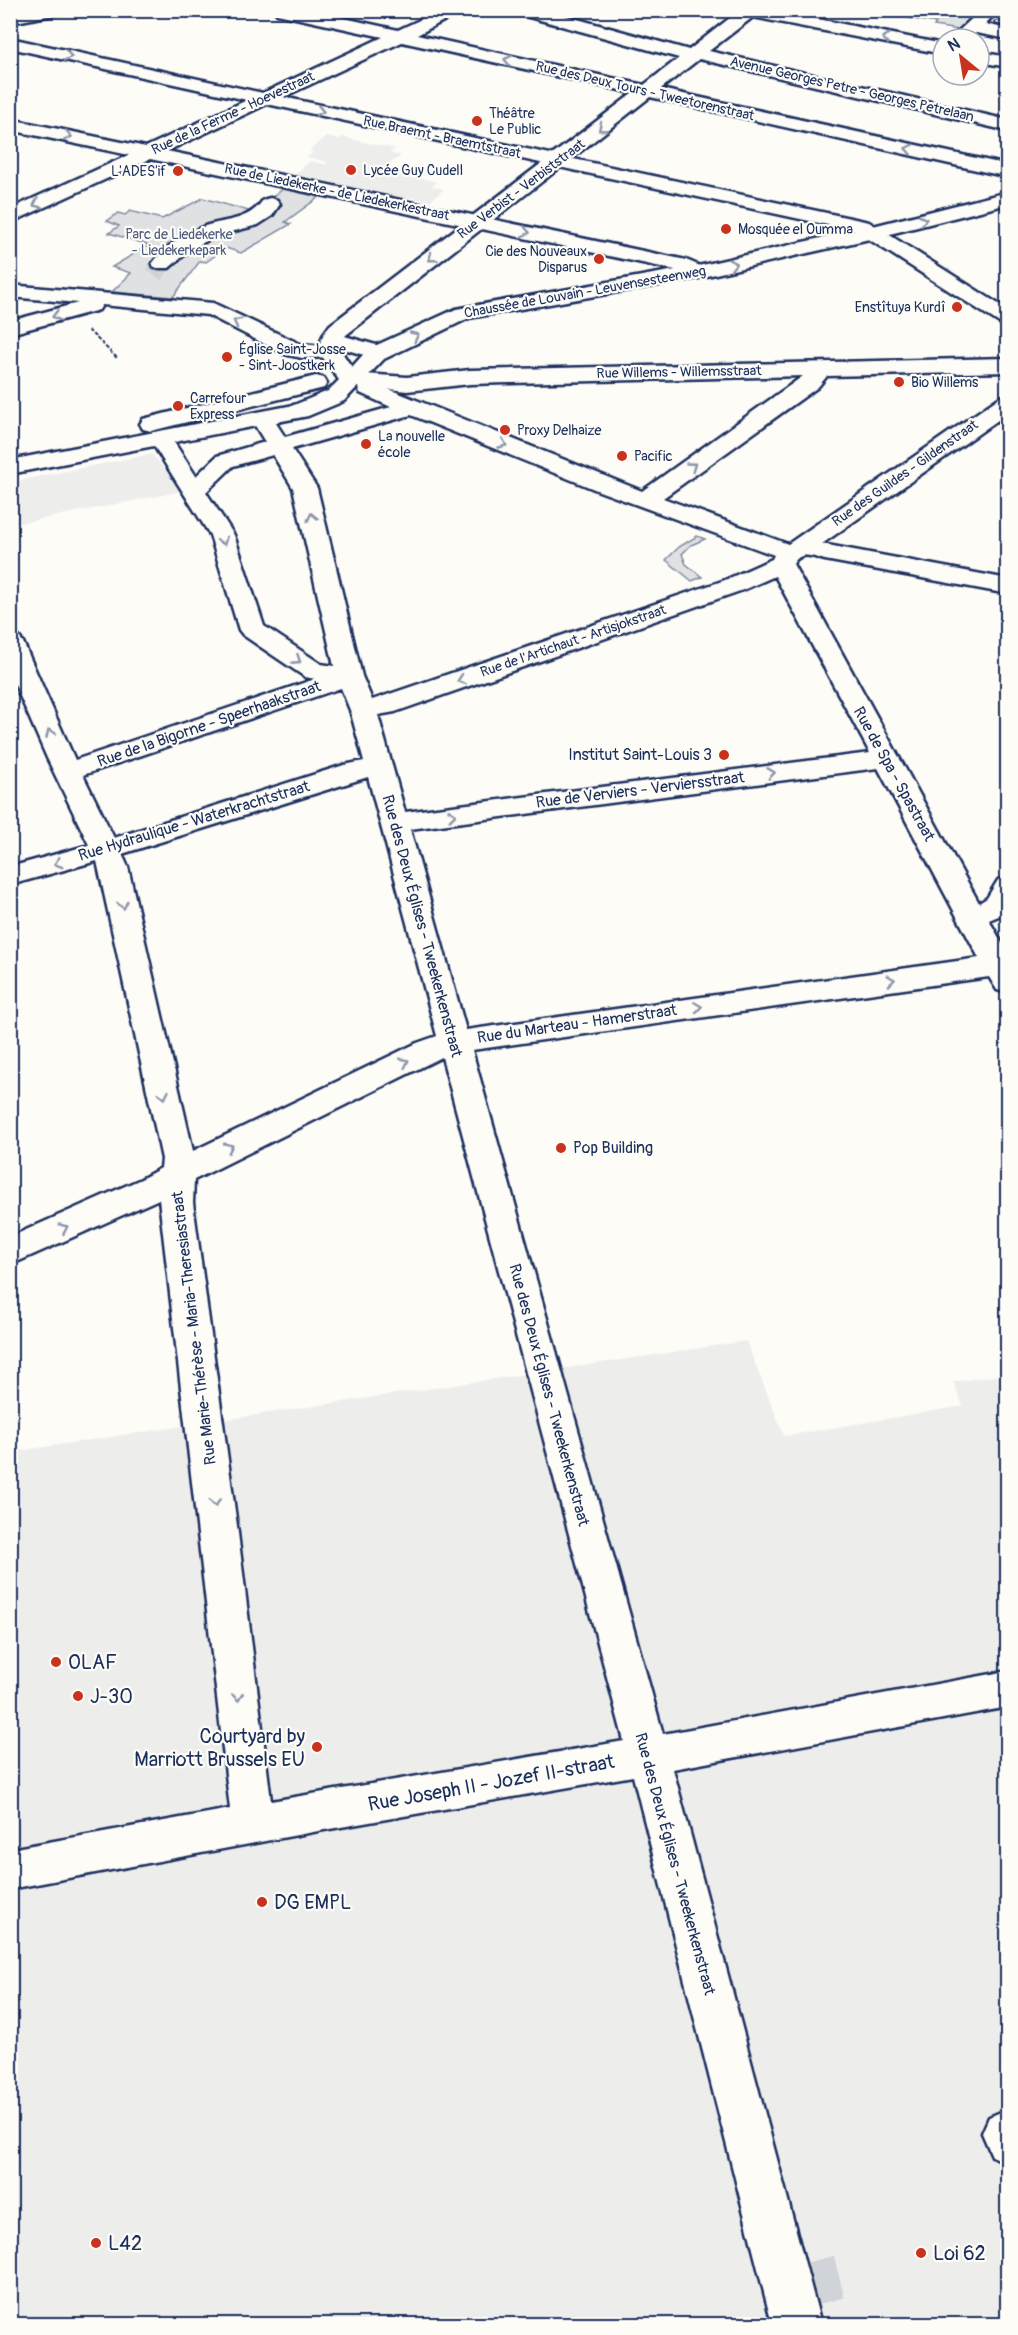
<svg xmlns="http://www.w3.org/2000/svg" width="1018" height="2335" viewBox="0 0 1018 2335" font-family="Pangolin,sans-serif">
<rect width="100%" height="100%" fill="#fdfcf7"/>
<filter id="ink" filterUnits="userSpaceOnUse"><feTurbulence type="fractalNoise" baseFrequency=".0167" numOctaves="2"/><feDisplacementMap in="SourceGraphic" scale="12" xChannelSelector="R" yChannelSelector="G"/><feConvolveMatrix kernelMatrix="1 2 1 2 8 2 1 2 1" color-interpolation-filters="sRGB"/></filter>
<g filter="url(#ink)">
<path fill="#edeeec" d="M 326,137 L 338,139 L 342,137 L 395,149 L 390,153 L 401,156 L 386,166 L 411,172 L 408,175 L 437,182 L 432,186 L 444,189 L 429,202 L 409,197 L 406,199 L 293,176 L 310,161 L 325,164 L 327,162 L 307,157 L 313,152 L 309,151 Z
M 152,454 L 183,491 L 11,525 L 11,482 Z
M 746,1341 L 784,1436 L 963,1406 L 953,1382 L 1007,1374 L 1007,2324 L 11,2324 L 11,1452 Z"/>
<path fill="#e0e1e3" stroke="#7e88a0" stroke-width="1.5" d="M 868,11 L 980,11 L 958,30 L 934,26 L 936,23 Z
M 283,189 L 319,197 L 285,222 L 291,224 L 241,253 L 226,248 L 206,262 L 200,261 L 173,297 L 112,292 L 131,273 L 112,267 L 149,245 L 109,233 L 119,226 L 107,221 L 118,213 L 125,215 L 130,211 L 162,219 L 203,198 L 252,212 Z
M 697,536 L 705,539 L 691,545 L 682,554 L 686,564 L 702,577 L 692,581 L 666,560 L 679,547 Z"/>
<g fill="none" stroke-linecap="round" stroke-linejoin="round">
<path stroke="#d0d3d8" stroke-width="19" stroke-dasharray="19 10" stroke-linecap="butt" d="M 154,275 L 162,264"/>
<path stroke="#d0d3d8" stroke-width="43" stroke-dasharray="43 22" stroke-linecap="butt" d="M 813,2261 L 829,2324"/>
<defs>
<path id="minor" d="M 23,10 L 61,10 L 53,15 L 10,23 L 10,13 Z
M 275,10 L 308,10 L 398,30 L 441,10 L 464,10 L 417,35 L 644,85 L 679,58 L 518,14 L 516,10 L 545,10 L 689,50 L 740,10 L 773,10 L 943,44 L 943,54 L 753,17 L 709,51 L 1008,120 L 1008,131 L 699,59 L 653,95 L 647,96 L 402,42 L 283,97 L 869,222 L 1008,310 L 1008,326 L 1001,324 L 856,231 L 267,104 L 167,151 L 686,260 L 705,268 L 708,272 L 705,276 L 698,278 L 680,271 L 150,159 L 10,223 L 10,209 L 129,155 L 10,130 L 10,119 L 146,147 L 247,100 L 10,48 L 10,38 L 263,93 L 383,37 L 277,14 Z
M 981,10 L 999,10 L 985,24 L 1008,29 L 1008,39 L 976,33 L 969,39 L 950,39 Z
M 979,52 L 1008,57 L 1008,67 L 979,62 Z
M 270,198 L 277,200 L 280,204 L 272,216 L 258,225 L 215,236 L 190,250 L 169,268 L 155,268 L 152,264 C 164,247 186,233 205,226 C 228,219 249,221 263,200 Z
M 10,285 L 213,303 L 300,344 L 338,347 L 341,352 L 338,357 L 302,358 L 284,354 L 208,315 L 102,305 L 99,310 L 10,334 L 10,321 L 78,303 L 10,297 Z
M 341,335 L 376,345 L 379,350 L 376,355 L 368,356 L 333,346 L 330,341 L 333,336 Z
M 1008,358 L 1008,372 L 827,376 L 818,387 L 663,498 L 788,544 L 1000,397 L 1008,395 L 1008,413 L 822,544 L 1008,579 L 1008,594 L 825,560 C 812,557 801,550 793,564 L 979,903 L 987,898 L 998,880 L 1008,878 L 1008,912 L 989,920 L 1008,954 L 1008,993 L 997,990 L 989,977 L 472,1050 L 663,1734 L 1008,1671 L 1008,1707 L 673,1769 L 821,2324 L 772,2324 L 633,1776 L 324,1830 L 10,1889 L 10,1849 L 230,1809 L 159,1199 L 10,1265 L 10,1237 L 141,1179 L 161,1168 L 162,1159 L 97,861 L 10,885 L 10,867 L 89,845 L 47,758 L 10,673 L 10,634 L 19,637 L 23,642 L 75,760 L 315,679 L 305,677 L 243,635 L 239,630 L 210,535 L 149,438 L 152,433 L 160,431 L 168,433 L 196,476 L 217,456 L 265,442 L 251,419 L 254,414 L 262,412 L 270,414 L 285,437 L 391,407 L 360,393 L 358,387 L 342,385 L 339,380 L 342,375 L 350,373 L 407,377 L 470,370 ZM 803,376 L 642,491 L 389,389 L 407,391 L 470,384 ZM 411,415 L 599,491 L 774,555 L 772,559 L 725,580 L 372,700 L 362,676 L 317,488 L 292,449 ZM 273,455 L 293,488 L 334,666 L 321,664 L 264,626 L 234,535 L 206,492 L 233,466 ZM 775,576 L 870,753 L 405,812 L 378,715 L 395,712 L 743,590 ZM 341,688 L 350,710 L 364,761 L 344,765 L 114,838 L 83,775 ZM 878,768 L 979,958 L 466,1030 L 410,829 ZM 368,777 L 437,1036 L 417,1043 L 193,1151 L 128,867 L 122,854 ZM 442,1057 L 624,1741 L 271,1801 L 238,1533 L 193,1203 L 194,1180 Z
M 316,376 L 324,378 L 327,383 L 324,388 L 151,431 L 143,429 L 140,424 L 143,419 Z
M 1008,2109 L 1008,2163 L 992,2156 L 982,2133 L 989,2117 Z"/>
<path id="major" d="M 647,86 L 1008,165 L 1008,177 L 650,97 L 346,335 C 336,347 344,356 352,367 L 368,349 L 456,309 L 698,266 L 873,226 L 1008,192 L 1008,204 L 874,238 L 698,278 L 469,318 L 384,359 L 344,401 L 308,416 L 10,474 L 10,460 L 294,405 L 328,391 L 339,380 C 323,357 310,350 330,325 L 641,87 Z"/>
</defs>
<use href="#minor" stroke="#1b2f5e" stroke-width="5"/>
<use href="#major" stroke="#1b2f5e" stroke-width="5"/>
<path stroke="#1b2f5e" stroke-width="2" stroke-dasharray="4 2" stroke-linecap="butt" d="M 88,330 L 118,359"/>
<use href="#minor" fill="#fdfcf7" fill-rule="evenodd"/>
<use href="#major" fill="#fdfcf7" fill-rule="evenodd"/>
<defs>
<path id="rail" d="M 995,22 L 1008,25"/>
</defs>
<use href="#rail" stroke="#1b2f5e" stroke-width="4"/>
<use href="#rail" stroke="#fdfcf7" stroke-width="2" stroke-dasharray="8" stroke-linecap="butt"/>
</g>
<defs><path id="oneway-chevron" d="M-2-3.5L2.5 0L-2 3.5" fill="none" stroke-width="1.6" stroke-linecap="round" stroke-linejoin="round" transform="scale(1.5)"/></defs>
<g stroke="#8c96aa">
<use href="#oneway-chevron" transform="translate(886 38) rotate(-169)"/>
<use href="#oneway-chevron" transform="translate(68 56) rotate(12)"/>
<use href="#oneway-chevron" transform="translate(508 60) rotate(-167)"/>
<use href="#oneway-chevron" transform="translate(320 111) rotate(12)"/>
<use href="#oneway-chevron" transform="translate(602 128) rotate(141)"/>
<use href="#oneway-chevron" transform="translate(68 136) rotate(12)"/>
<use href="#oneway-chevron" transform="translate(909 149) rotate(-168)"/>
<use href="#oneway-chevron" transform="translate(37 204) rotate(155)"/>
<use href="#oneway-chevron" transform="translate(923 220) rotate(-15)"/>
<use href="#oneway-chevron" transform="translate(526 232) rotate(12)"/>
<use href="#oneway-chevron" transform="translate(432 258) rotate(142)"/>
<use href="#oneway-chevron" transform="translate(733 264) rotate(-13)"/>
<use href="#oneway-chevron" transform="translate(56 316) rotate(165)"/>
<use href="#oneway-chevron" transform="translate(237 322) rotate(-152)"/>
<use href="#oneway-chevron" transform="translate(415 336) rotate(-25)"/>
<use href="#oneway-chevron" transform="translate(503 444) rotate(22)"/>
<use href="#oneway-chevron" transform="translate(692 466) rotate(-36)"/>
<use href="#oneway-chevron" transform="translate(312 517) rotate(-103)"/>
<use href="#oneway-chevron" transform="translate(223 541) rotate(69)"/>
<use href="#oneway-chevron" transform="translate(297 660) rotate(33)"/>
<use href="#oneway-chevron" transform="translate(461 680) rotate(161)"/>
<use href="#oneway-chevron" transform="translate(50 733) rotate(-114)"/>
<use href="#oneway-chevron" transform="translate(771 773) rotate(-7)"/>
<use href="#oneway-chevron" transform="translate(452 815) rotate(-7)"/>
<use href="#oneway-chevron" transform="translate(58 863) rotate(164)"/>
<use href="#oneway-chevron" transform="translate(123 905) rotate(78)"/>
<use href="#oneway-chevron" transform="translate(891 980) rotate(-8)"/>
<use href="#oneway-chevron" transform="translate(698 1007) rotate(-8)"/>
<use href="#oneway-chevron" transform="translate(405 1062) rotate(-26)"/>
<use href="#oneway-chevron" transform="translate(164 1095) rotate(78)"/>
<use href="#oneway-chevron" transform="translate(229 1147) rotate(-26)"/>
<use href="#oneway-chevron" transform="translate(64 1228) rotate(-24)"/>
<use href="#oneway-chevron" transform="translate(215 1503) rotate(82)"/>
<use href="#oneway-chevron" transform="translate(238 1697) rotate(83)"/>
</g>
</g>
<g fill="#c8321e" stroke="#fdfcf7" stroke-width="2">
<circle cx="477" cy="121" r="6"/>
<circle cx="351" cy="170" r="6"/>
<circle cx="178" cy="171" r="6"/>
<circle cx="726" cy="229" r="6"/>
<circle cx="599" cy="259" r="6"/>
<circle cx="957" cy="307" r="6"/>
<circle cx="227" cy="357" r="6"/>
<circle cx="899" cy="382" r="6"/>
<circle cx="178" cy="406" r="6"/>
<circle cx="505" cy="430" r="6"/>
<circle cx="366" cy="444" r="6"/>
<circle cx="622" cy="456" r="6"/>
<circle cx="724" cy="755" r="6"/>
<circle cx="561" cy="1148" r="6"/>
<circle cx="56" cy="1662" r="6"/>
<circle cx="78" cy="1696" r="6"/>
<circle cx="317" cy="1747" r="6"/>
<circle cx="262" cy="1902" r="6"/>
<circle cx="96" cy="2243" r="6"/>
<circle cx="921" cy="2253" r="6"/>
</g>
<g text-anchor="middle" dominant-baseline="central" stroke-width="4.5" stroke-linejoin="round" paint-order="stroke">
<g font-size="14" fill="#1b2f5e" stroke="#fdfcf7">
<text transform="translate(852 89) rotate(13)">Avenue Georges Petre - Georges Petrelaan</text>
<text transform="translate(645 91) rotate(13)">Rue des Deux Tours - Tweetorenstraat</text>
<text transform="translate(233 113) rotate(-25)">Rue de la Ferme - Hoevestraat</text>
<text transform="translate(442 137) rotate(12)">Rue Braemt - Braemtstraat</text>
<text transform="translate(521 189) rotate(-37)">Rue Verbist - Verbiststraat</text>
<text transform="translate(337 192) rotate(12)">Rue de Liedekerke - de Liedekerkestraat</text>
<text transform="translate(585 292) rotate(-10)">Chaussée de Louvain - Leuvensesteenweg</text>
<text transform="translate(679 372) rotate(-1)">Rue Willems - Willemsstraat</text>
<text transform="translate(905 473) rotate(-35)">Rue des Guildes - Gildenstraat</text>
<text transform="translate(573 641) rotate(-19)">Rue de l'Artichaut - Artisjokstraat</text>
</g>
<g font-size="14" fill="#1b2f5e" stroke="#fdfcf7" text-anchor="start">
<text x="489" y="113">Théâtre<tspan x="489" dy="16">Le Public</tspan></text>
<text x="363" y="170">Lycée Guy Cudell</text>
<text x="166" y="171" text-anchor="end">L'ADES'if</text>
<text x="738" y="229">Mosquée el Oumma</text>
<text x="587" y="251" text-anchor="end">Cie des Nouveaux<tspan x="587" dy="16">Disparus</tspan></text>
<text x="945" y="307" text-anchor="end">Enstîtuya Kurdî</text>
<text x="239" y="349">Église Saint-Josse<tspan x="239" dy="16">- Sint-Joostkerk</tspan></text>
<text x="911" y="382">Bio Willems</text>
<text x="190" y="398">Carrefour<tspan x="190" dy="16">Express</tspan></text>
<text x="517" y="430">Proxy Delhaize</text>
<text x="378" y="436">La nouvelle<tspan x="378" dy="16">école</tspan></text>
<text x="634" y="456">Pacific</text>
</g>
<g font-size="14" fill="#4c5c7f" stroke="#fdfcf7">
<text x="179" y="234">Parc de Liedekerke<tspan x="179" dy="16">- Liedekerkepark</tspan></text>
</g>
<g font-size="16" fill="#1b2f5e" stroke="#fdfcf7">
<text transform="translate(209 724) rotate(-19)">Rue de la Bigorne - Speerhaakstraat</text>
<text transform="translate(894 774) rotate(61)">Rue de Spa - Spastraat</text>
<text transform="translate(640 790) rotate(-7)">Rue de Verviers - Verviersstraat</text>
<text transform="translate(194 821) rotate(-17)">Rue Hydraulique - Waterkrachtstraat</text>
<text transform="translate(422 926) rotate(75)">Rue des Deux Églises - Tweekerkenstraat</text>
<text transform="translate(577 1024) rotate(-8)">Rue du Marteau - Hamerstraat</text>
<text transform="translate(194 1328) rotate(-97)">Rue Marie-Thérèse - Maria-Theresiastraat</text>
<text transform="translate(549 1395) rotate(75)">Rue des Deux Églises - Tweekerkenstraat</text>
<text transform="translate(675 1864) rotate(75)">Rue des Deux Églises - Tweekerkenstraat</text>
</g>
<g font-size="16" fill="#1b2f5e" stroke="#fdfcf7" text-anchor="end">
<text x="712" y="755">Institut Saint-Louis 3</text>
<text x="573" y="1148" text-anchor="start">Pop Building</text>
</g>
<g font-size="20" fill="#1b2f5e" stroke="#fdfcf7" text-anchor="start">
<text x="68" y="1662">OLAF</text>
<text x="90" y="1696">J-30</text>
<text x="305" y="1736" text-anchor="end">Courtyard by<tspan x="305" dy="23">Marriott Brussels EU</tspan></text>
<text x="274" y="1902">DG EMPL</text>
<text x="108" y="2243">L42</text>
<text x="933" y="2253">Loi 62</text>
</g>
<g font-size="20" fill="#1b2f5e" stroke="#fdfcf7">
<text transform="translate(491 1783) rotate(-10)">Rue Joseph II - Jozef II-straat</text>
</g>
</g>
<rect width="1018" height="2335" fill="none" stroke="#fdfcf7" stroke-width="36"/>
<rect x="18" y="18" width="982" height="2299" fill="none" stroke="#1b2f5e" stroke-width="2" filter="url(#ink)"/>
<g transform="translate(961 57) rotate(330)"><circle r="28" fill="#fdfcf7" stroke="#a3aaba" stroke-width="1.5"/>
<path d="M0-4.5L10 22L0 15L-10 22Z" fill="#c8321e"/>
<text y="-9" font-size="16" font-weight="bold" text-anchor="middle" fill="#1b2f5e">N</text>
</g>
</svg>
